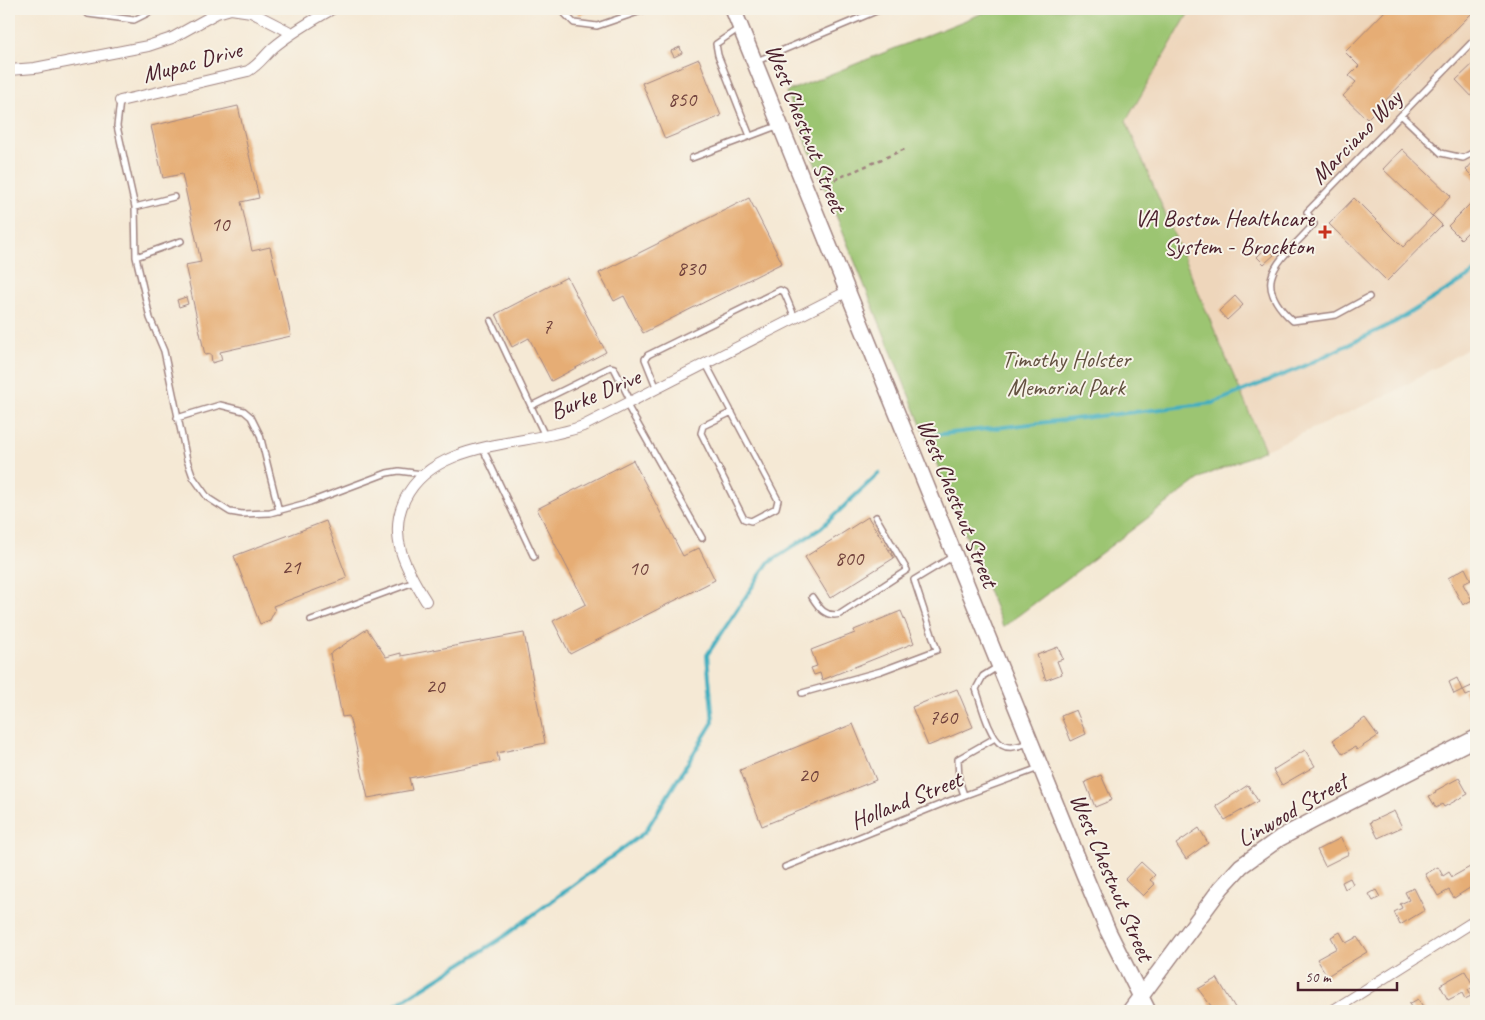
<svg xmlns="http://www.w3.org/2000/svg" width="1485" height="1020" viewBox="0 0 1485 1020" font-family="Caveat,sans-serif">
<rect width="100%" height="100%" fill="#f7f3e8"/>
<filter id="ink" filterUnits="userSpaceOnUse"><feTurbulence type="fractalNoise" baseFrequency=".02" numOctaves="2"/><feDisplacementMap in="SourceGraphic" scale="10" xChannelSelector="R" yChannelSelector="G"/><feConvolveMatrix kernelMatrix="1 2 1 2 8 2 1 2 1" color-interpolation-filters="sRGB"/></filter>
<filter id="wash" filterUnits="userSpaceOnUse"><feTurbulence type="fractalNoise" baseFrequency=".0096" numOctaves="4" result="noise"/><feDisplacementMap in="SourceGraphic" scale="20" xChannelSelector="R" yChannelSelector="G"/><feGaussianBlur stdDeviation="1.12" result="paint"/><feColorMatrix in="noise" values="0 0 0 0 0 0 0 0 0 0 0 0 0 0 0 0 0 1.4 0 .05"/><feComposite in="paint" operator="in"/></filter>
<g filter="url(#wash)">
<rect width="100%" height="100%" fill="#f5e9d5"/>
<path fill="#eed6bb" d="M 1191,9 L 1476,9 L 1476,344 L 1392,393 L 1265,450 L 1126,121 Z"/>
<path fill="#9cc572" stroke="#73724e" d="M 993,9 L 1191,9 L 1126,121 L 1265,450 L 1202,477 L 1003,627 L 786,92 Z"/>
<g fill="none" stroke-linecap="round" stroke-linejoin="round">
<path stroke="#41aebf" stroke-width="4" d="M 934,435 L 1213,403 L 1300,368 L 1395,322 L 1476,272
M 386,1011 L 499,940 L 645,832 L 713,722 L 707,655 L 768,563 L 821,528 L 879,473"/>
</g>
<g id="blocks">
<path fill="#e6ad74" d="M 576,9 L 595,9 L 579,15 Z
M 1387,9 L 1476,9 L 1367,119 L 1343,96 L 1356,82 L 1349,76 L 1359,66 L 1345,52 Z
M 680,47 L 682,53 L 674,57 L 671,51 Z
M 699,59 L 721,116 L 665,139 L 642,83 Z
M 1475,62 L 1476,64 L 1476,101 L 1456,80 Z
M 238,106 L 259,198 L 241,202 L 252,251 L 270,247 L 291,336 L 220,352 L 222,360 L 212,363 L 211,354 L 205,355 L 185,265 L 201,262 L 182,174 L 163,178 L 151,126 Z
M 1402,149 L 1451,196 L 1432,216 L 1383,169 Z
M 1474,161 L 1476,163 L 1476,180 L 1466,170 Z
M 749,198 L 782,263 L 643,333 L 624,296 L 614,301 L 599,273 Z
M 1354,198 L 1403,247 L 1433,216 L 1442,225 L 1387,281 L 1329,224 Z
M 1473,201 L 1476,204 L 1476,224 L 1461,239 L 1448,226 Z
M 1267,247 L 1274,255 L 1264,264 L 1257,257 Z
M 567,277 L 606,352 L 551,381 L 529,338 L 512,347 L 496,314 Z
M 1235,296 L 1243,305 L 1227,320 L 1219,311 Z
M 186,297 L 188,304 L 179,307 L 177,300 Z
M 633,460 L 683,556 L 699,548 L 715,580 L 570,654 L 553,621 L 586,604 L 537,509 Z
M 868,517 L 894,558 L 830,598 L 805,557 Z
M 326,521 L 347,578 L 273,606 L 275,610 L 270,620 L 260,624 L 234,556 Z
M 1465,568 L 1471,580 L 1463,584 L 1472,600 L 1463,605 L 1448,578 Z
M 901,611 L 914,643 L 822,680 L 820,673 L 814,675 L 811,668 L 817,666 L 811,650 L 855,633 L 854,630 Z
M 367,629 L 386,657 L 401,653 L 401,656 L 524,633 L 545,743 L 497,753 L 499,761 L 409,778 L 412,790 L 368,798 L 349,716 L 342,717 L 330,654 Z
M 1058,647 L 1063,659 L 1057,661 L 1062,674 L 1046,680 L 1037,655 Z
M 1457,678 L 1462,690 L 1454,694 L 1449,682 Z
M 1476,684 L 1476,700 L 1473,693 L 1466,696 L 1463,690 Z
M 957,689 L 973,727 L 928,746 L 912,707 Z
M 1076,710 L 1086,734 L 1071,741 L 1061,716 Z
M 1365,718 L 1378,736 L 1357,750 L 1355,747 L 1343,754 L 1333,740 Z
M 853,724 L 876,780 L 762,826 L 740,770 Z
M 1305,750 L 1315,766 L 1282,785 L 1273,770 Z
M 1101,775 L 1112,800 L 1095,807 L 1085,782 Z
M 1459,778 L 1468,794 L 1444,807 L 1442,804 L 1436,808 L 1429,796 L 1436,793 L 1435,791 Z
M 1248,785 L 1258,801 L 1225,820 L 1216,806 Z
M 1394,811 L 1402,827 L 1378,838 L 1370,822 Z
M 1199,828 L 1208,843 L 1186,859 L 1176,844 Z
M 1341,838 L 1349,854 L 1325,866 L 1317,850 Z
M 1141,862 L 1155,875 L 1150,880 L 1155,884 L 1143,896 L 1125,879 Z
M 1438,867 L 1443,876 L 1449,872 L 1452,877 L 1470,867 L 1476,878 L 1476,884 L 1454,898 L 1449,890 L 1438,896 L 1425,874 Z
M 1350,878 L 1353,884 L 1345,889 L 1342,882 Z
M 1414,888 L 1425,910 L 1400,925 L 1394,912 L 1402,908 L 1400,904 L 1409,900 L 1405,892 Z
M 1376,890 L 1380,897 L 1373,901 L 1369,894 Z
M 1340,932 L 1346,943 L 1357,937 L 1367,952 L 1327,976 L 1317,959 L 1337,948 L 1331,937 Z
M 1465,971 L 1474,987 L 1468,990 L 1471,996 L 1465,999 L 1462,993 L 1448,1000 L 1440,985 Z
M 1217,978 L 1237,1011 L 1215,1011 L 1198,989 Z
M 1418,999 L 1426,1011 L 1414,1011 L 1409,1004 Z"/>
</g>
</g>
<g filter="url(#ink)">
<use href="#blocks" fill-opacity="0" stroke="#a08480" stroke-width="1"/>
<g fill="none" stroke-linecap="round" stroke-linejoin="round">
<defs>
<path id="lane" d="M 85,9 L 88,14 L 134,20 L 156,9
M 560,9 L 574,23 L 597,26 L 647,9
M 738,29 L 716,44 L 718,55 L 750,136
M 757,61 L 881,9
M 120,101 L 117,126 L 135,207 L 136,257 L 181,241
M 1401,115 L 1441,153 L 1463,158 L 1476,151
M 692,158 L 777,126
M 135,207 L 174,197
M 136,257 L 150,318 L 164,351 L 187,460 L 193,477 L 208,498 L 230,512 L 242,514 L 270,513 L 310,502 L 387,473 L 399,471 L 422,474
M 1369,297 L 1336,315 L 1293,321 C 1246,279 1283,259 1314,224 L 1307,212 L 1476,38
M 491,321 L 545,436
M 706,364 L 778,500 L 776,508 L 751,521 L 744,519 L 701,433 L 703,426 L 732,412
M 657,389 L 645,359 L 648,355 L 780,290 L 784,292 L 795,318
M 627,405 L 702,538
M 531,406 L 610,367 L 614,368 L 631,402
M 177,418 L 220,405 L 244,411 L 251,417 L 260,435 L 279,511
M 483,449 L 534,557
M 812,597 C 819,608 826,618 840,614 L 907,570 L 876,517
M 311,620 L 414,582
M 999,666 L 983,676 L 976,689 C 981,703 989,737 1002,745 C 1010,750 1021,745 1029,743
M 802,693 L 881,671 L 937,650 L 914,580 L 952,557
M 964,795 L 959,780 L 958,759 L 995,738
M 785,867 L 949,801 L 1039,768"/>
<path id="street" d="M 9,70 L 35,68 L 148,46 L 172,38 L 217,13 L 231,9 L 251,12 L 292,33
M 120,101 L 248,71 C 259,65 265,55 274,47 C 292,32 312,21 332,9
M 426,601 C 406,569 387,536 405,499 C 435,438 527,447 583,426 L 848,291
M 1332,1011 L 1476,920"/>
<path id="secondary" d="M 733,9 L 1084,874 L 1108,931 L 1148,1011
M 1130,1011 L 1221,888 L 1241,866 L 1280,838 L 1314,820 L 1476,738"/>
</defs>
<use href="#lane" stroke="#a08480" stroke-width="8"/>
<use href="#street" stroke="#a08480" stroke-width="12"/>
<use href="#secondary" stroke="#a08480" stroke-width="18"/>
<path stroke="#a08480" stroke-width="2.5" stroke-dasharray="4 4" stroke-linecap="butt" d="M 820,186 L 905,149"/>
<use href="#lane" stroke="#fff" stroke-width="5"/>
<use href="#street" stroke="#fff" stroke-width="10"/>
<use href="#secondary" stroke="#fff" stroke-width="15"/>
</g>
</g>
<path fill="#c8321e" stroke="#f7f3e8" stroke-width="2" d="M1322.5 224.5h5v5h5v5h-5v5h-5v-5h-5v-5h5z"/>
<g text-anchor="middle" dominant-baseline="central" stroke-width="4" stroke-linejoin="round" paint-order="stroke">
<g font-size="21" fill="#71423d">
<text x="682" y="99">850</text>
<text x="220" y="224">10</text>
<text x="691" y="268">830</text>
<text x="547" y="326">7</text>
<text x="849" y="558">800</text>
<text x="291" y="567">21</text>
<text x="638" y="568">10</text>
<text x="435" y="686">20</text>
<text x="943" y="717">760</text>
<text x="808" y="775">20</text>
</g>
<g font-size="24" fill="#4a1f2b" stroke="#f7f3e8">
<text transform="translate(192 62) rotate(-15)">Mupac Drive</text>
<text transform="translate(806 128) rotate(68)">West Chestnut Street</text>
<text transform="translate(1356 137) rotate(-46)">Marciano Way</text>
<text transform="translate(595 394) rotate(-23)">Burke Drive</text>
<text transform="translate(958 503) rotate(68)">West Chestnut Street</text>
<text transform="translate(906 800) rotate(-22)">Holland Street</text>
<text transform="translate(1292 810) rotate(-30)">Linwood Street</text>
<text transform="translate(1112 877) rotate(67)">West Chestnut Street</text>
</g>
<g font-size="24" fill="#4a1f2b" stroke="#f7f3e8" text-anchor="end">
<text x="1314" y="218">VA Boston Healthcare<tspan x="1314" dy="28">System - Brockton</tspan></text>
</g>
<g font-size="24" fill="#635140" stroke="#f7f3e8">
<text x="1066" y="359">Timothy Holster<tspan x="1066" dy="28">Memorial Park</tspan></text>
</g>
</g>
<rect width="1485" height="1020" fill="none" stroke="#f7f3e8" stroke-width="30"/>
<path d="M1298 982v8h99v-8" fill="none" stroke="#4a1f2b" stroke-width="2.5"/>
<text x="1305" y="982" font-size="15" fill="#4a1f2b" stroke="#f7f3e8" stroke-width="4" paint-order="stroke">50 m</text>
</svg>
